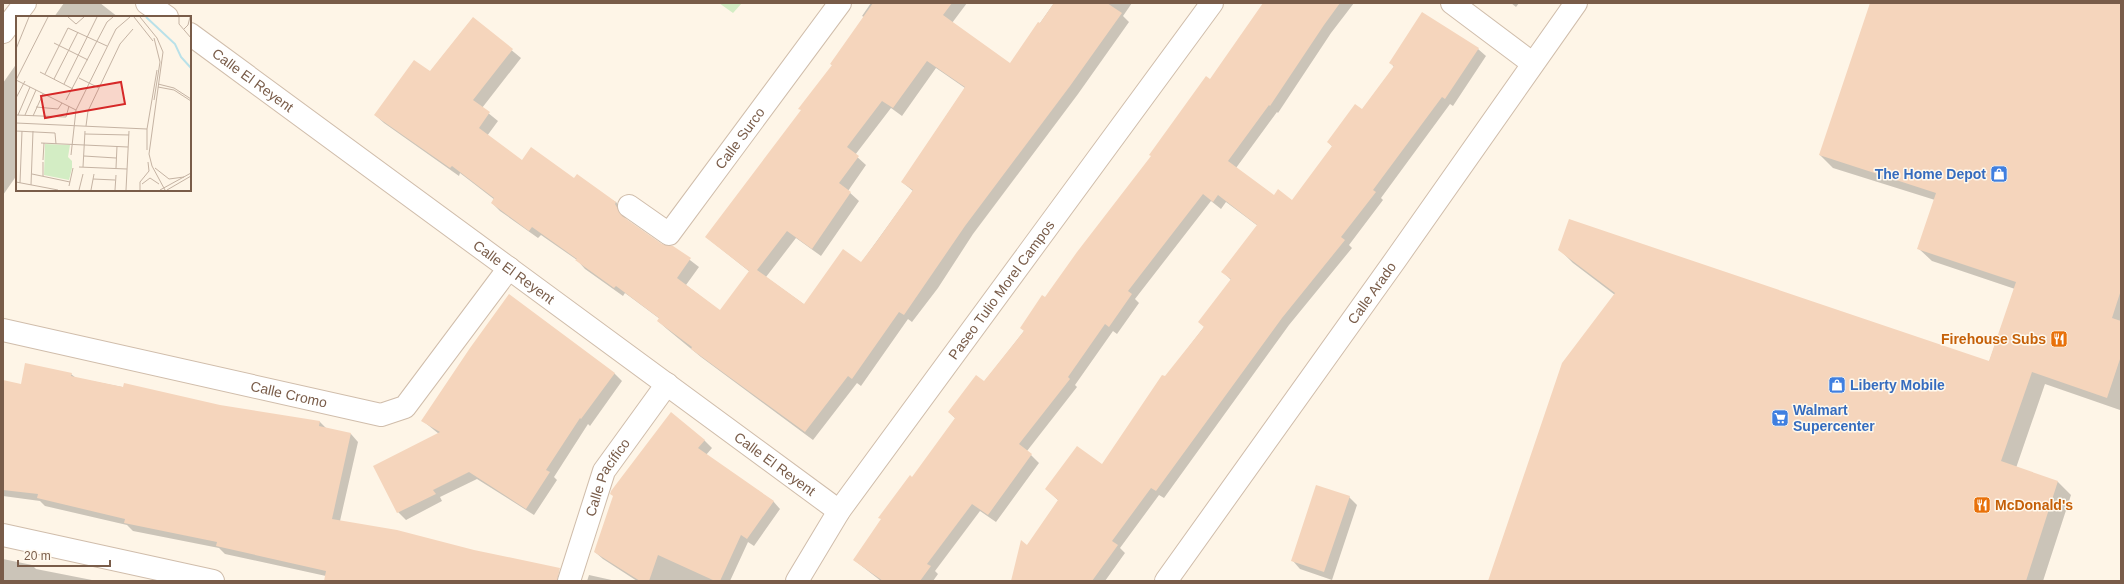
<svg xmlns="http://www.w3.org/2000/svg" width="2124" height="584" viewBox="0 0 2124 584" font-family="Arial,sans-serif">
<rect width="100%" height="100%" fill="#fef5e7"/>
<path fill="#d3edc4" d="M 719,3 L 742,3 L 733,13 Z"/>
<path fill="#0003" fill-rule="evenodd" d="M 64,3 L 100,3 L 118,17 L 54,17 Z
M 871,3 L 967,3 L 952,23 L 1011,65 L 1054,3 L 1132,3 L 1123,16 L 1129,22 L 1078,94 L 973,234 L 938,288 L 912,322 L 908,319 L 861,386 L 857,383 L 813,440 L 701,357 L 667,329 L 658,321 L 660,319 L 625,293 L 623,296 L 585,269 L 577,260 L 541,235 L 538,238 L 500,211 L 492,203 L 495,200 L 460,173 L 459,176 L 384,123 L 375,115 L 430,72 L 473,18 L 521,58 L 482,108 L 498,121 L 487,136 L 522,162 L 575,180 L 616,202 L 624,211 L 622,213 L 627,221 L 661,245 L 673,247 L 699,267 L 686,285 L 720,311 L 750,272 L 706,237 L 802,110 L 833,66 L 831,64 L 864,17 L 862,16 ZM 936,68 L 965,88 L 902,182 L 913,191 L 861,263 L 805,305 L 766,277 L 796,238 L 821,256 L 859,201 L 848,191 L 866,165 L 855,155 L 891,108 L 902,116 Z
M 1264,3 L 1354,3 L 1331,33 L 1278,113 L 1277,112 L 1236,168 L 1274,196 L 1292,202 L 1333,147 L 1328,142 L 1362,110 L 1394,67 L 1390,62 L 1478,49 L 1486,56 L 1453,106 L 1450,104 L 1381,198 L 1383,200 L 1349,245 L 1352,248 L 1289,325 L 1164,498 L 1159,495 L 1120,548 L 1125,553 L 1105,581 L 1012,581 L 1027,546 L 1059,501 L 1046,489 L 1102,466 L 1165,378 L 1204,327 L 1231,280 L 1223,272 L 1258,226 L 1226,202 L 1221,209 L 1211,201 L 1135,299 L 1139,303 L 1117,334 L 1113,331 L 1075,385 L 1077,387 L 1027,451 L 1039,463 L 996,522 L 980,511 L 935,571 L 938,574 L 933,581 L 881,581 L 854,560 L 956,419 L 949,412 L 984,382 L 1024,331 L 1046,299 L 1211,81 Z
M 1511,3 L 1519,3 L 1516,7 Z
M 1872,3 L 2121,3 L 2121,406 L 2120,410 L 2045,384 L 2016,468 L 2058,482 L 2071,495 L 2043,581 L 1490,581 L 1615,295 L 1573,263 L 1560,250 L 1989,362 L 2015,289 L 1932,261 L 1918,248 L 1935,200 L 1833,168 L 1820,155 Z
M 17,63 L 17,175 L 3,195 L 3,83 Z
M 614,373 L 622,381 L 590,426 L 588,424 L 554,477 L 557,480 L 534,515 L 477,479 L 440,497 L 442,501 L 406,520 L 398,512 L 439,434 L 423,421 Z
M 71,374 L 76,378 L 220,406 L 320,422 L 327,429 L 351,434 L 358,442 L 340,521 L 530,581 L 325,581 L 326,576 L 225,554 L 219,548 L 133,531 L 127,525 L 45,506 L 40,501 L 3,496 L 3,381 L 22,385 Z
M 704,440 L 712,448 L 706,455 L 773,501 L 780,509 L 754,546 L 748,542 L 730,581 L 637,581 L 603,559 L 595,552 Z
M 1349,497 L 1357,505 L 1332,580 L 1300,569 L 1293,561 Z
M 3,559 L 32,565 L 36,569 L 97,581 L 3,581 Z
M 589,575 L 616,581 L 587,581 Z"/>
<path fill="#f5d5bc" fill-rule="evenodd" d="M 873,3 L 952,3 L 943,15 L 1010,63 L 1038,22 L 1040,23 L 1054,3 L 1107,3 L 1122,13 L 1070,86 L 965,226 L 904,315 L 899,312 L 852,379 L 848,376 L 805,432 L 691,349 L 692,347 L 657,321 L 659,318 L 616,286 L 614,288 L 575,260 L 577,259 L 532,227 L 529,231 L 491,203 L 494,198 L 452,166 L 450,168 L 374,115 L 414,60 L 430,71 L 473,17 L 513,49 L 473,100 L 490,112 L 479,128 L 522,160 L 531,147 L 574,178 L 577,174 L 616,202 L 615,204 L 622,216 L 662,244 L 673,246 L 691,258 L 677,278 L 720,310 L 749,271 L 705,237 L 801,110 L 798,109 L 832,65 L 830,64 ZM 927,61 L 965,87 L 901,182 L 913,190 L 877,241 L 861,262 L 843,249 L 804,304 L 757,270 L 787,231 L 812,249 L 851,192 L 839,183 L 859,156 L 847,147 L 882,101 L 893,108 Z
M 1263,3 L 1340,3 L 1324,25 L 1270,106 L 1269,105 L 1228,161 L 1274,195 L 1278,189 L 1292,200 L 1332,146 L 1327,142 L 1355,104 L 1362,109 L 1394,66 L 1389,63 L 1422,12 L 1479,48 L 1445,99 L 1442,97 L 1373,190 L 1376,192 L 1341,237 L 1345,240 L 1282,318 L 1156,491 L 1151,488 L 1112,541 L 1118,545 L 1092,581 L 1011,581 L 1021,540 L 1027,545 L 1058,500 L 1045,489 L 1077,446 L 1102,464 L 1162,375 L 1165,376 L 1204,327 L 1198,322 L 1231,279 L 1221,272 L 1257,225 L 1218,195 L 1213,202 L 1203,194 L 1128,291 L 1132,294 L 1109,327 L 1105,324 L 1068,377 L 1070,379 L 1019,444 L 1032,454 L 988,515 L 972,504 L 927,564 L 931,566 L 920,581 L 883,581 L 853,560 L 881,519 L 878,518 L 910,475 L 912,477 L 955,418 L 948,412 L 976,375 L 984,381 L 1024,331 L 1020,328 L 1042,295 L 1045,297 L 1077,252 L 1151,156 L 1149,155 L 1206,76 L 1210,79 Z
M 1870,3 L 2121,3 L 2121,290 L 2112,318 L 2121,321 L 2121,356 L 2107,398 L 2032,372 L 2001,461 L 2058,481 L 2026,581 L 1488,581 L 1562,363 L 1615,293 L 1558,250 L 1569,219 L 1989,361 L 2016,282 L 1917,249 L 1936,193 L 1819,155 Z
M 509,294 L 615,373 L 581,419 L 580,418 L 546,470 L 550,472 L 526,509 L 469,472 L 433,490 L 436,494 L 397,513 L 373,466 L 440,432 L 421,421 L 470,348 Z
M 25,363 L 72,373 L 71,376 L 123,387 L 124,383 L 220,405 L 320,421 L 319,426 L 351,433 L 332,519 L 397,530 L 474,550 L 560,568 L 557,581 L 324,581 L 326,571 L 216,546 L 217,542 L 124,523 L 125,519 L 37,498 L 38,494 L 3,490 L 3,380 L 21,384 Z
M 671,412 L 705,440 L 698,448 L 774,501 L 747,539 L 741,535 L 720,581 L 715,581 L 658,555 L 649,581 L 640,581 L 594,552 L 613,496 L 610,494 L 611,491 Z
M 1316,485 L 1350,496 L 1324,572 L 1291,561 Z"/>
<g fill="none" stroke-linecap="round" stroke-linejoin="round">
<defs>
<g id="minor">
<path d="M 147,3 L 167,17"/>
<path d="M 1452,3 L 1532,63"/>
<path d="M 3,32 L 25,3"/>
<path id="s1" d="M 190,34 L 839,511"/>
<path id="s2" d="M 629,206 L 669,234 L 840,3"/>
<path id="s3" d="M 3,330 L 381,415 L 405,407 L 509,268"/>
<path d="M 3,535 L 213,581"/>
<path id="s4" d="M 569,581 L 604,471 L 667,384"/>
<path id="s5" d="M 1166,581 L 1396,259 L 1576,3"/>
</g>
<g id="tertiary">
<path id="s6" d="M 797,581 L 839,511 L 1212,3"/>
</g>
</defs>
<use href="#minor" stroke="#d0bdab" stroke-width="24"/>
<use href="#tertiary" stroke="#d0bdab" stroke-width="24"/>
<use href="#minor" stroke="#fff" stroke-width="22"/>
<use href="#tertiary" stroke="#fff" stroke-width="22"/>
</g>
<defs>
<symbol id="shop-square" viewBox="-11 -11 22 22"><rect x="-9" y="-9" width="18" height="18" rx="4" fill="#3f7fe0" stroke="#fff9ee"/><path d="M-5-2.5h2.3a2.7 3.5 0 0 1 5.4 0H5L5.5 6h-11ZM-1.5-2.5h3a1.5 2.3 0 0 0-3 0Z" fill="#fff"/></symbol>
<symbol id="restaurant-square" viewBox="-11 -11 22 22"><rect x="-9" y="-9" width="18" height="18" rx="4" fill="#e8710a" stroke="#fff9ee"/><path d="M-5-6h1v4h1v-4h1v4h1v-4h1v5L-1.5 .5V6h-2V.5L-5-1ZM5-6V6H3V1.5H1.5Q1.5-4 5-6Z" fill="#fff"/></symbol>
<symbol id="supermarket-square" viewBox="-11 -11 22 22"><rect x="-9" y="-9" width="18" height="18" rx="4" fill="#3f7fe0" stroke="#fff9ee"/><path d="M-6-5.5h2.5l.6 2H6L4.5 2H-2.5L-4.4-4H-6ZM-1.5 3.2a1.3 1.3 0 1 0 .1 0ZM3 3.2a1.3 1.3 0 1 0 .1 0Z" fill="#fff"/></symbol>
</defs>
<g fill-rule="evenodd">
<use href="#shop-square" x="1989" y="164" width="20" height="20"/>
<use href="#restaurant-square" x="2049" y="329" width="20" height="20"/>
<use href="#shop-square" x="1827" y="375" width="20" height="20"/>
<use href="#supermarket-square" x="1770" y="408" width="20" height="20"/>
<use href="#restaurant-square" x="1972" y="495" width="20" height="20"/>
</g>
<g text-anchor="middle" dominant-baseline="central" stroke-width="3" stroke-linejoin="round" paint-order="stroke">
<g font-size="14" fill="#795c49" stroke="#fff9ee">
<text stroke="none"><textPath href="#s1" startOffset="78">Calle El Reyent</textPath></text>
<text stroke="none"><textPath href="#s2" startOffset="168">Calle Surco</textPath></text>
<text stroke="none"><textPath href="#s1" startOffset="402">Calle El Reyent</textPath></text>
<text stroke="none"><textPath href="#s6" startOffset="356">Paseo Tulio Morel Campos</textPath></text>
<text stroke="none"><textPath href="#s5" startOffset="354">Calle Arado</textPath></text>
<text stroke="none"><textPath href="#s3" startOffset="293">Calle Cromo</textPath></text>
<text stroke="none"><textPath href="#s1" startOffset="726">Calle El Reyent</textPath></text>
<text stroke="none"><textPath href="#s4" startOffset="111">Calle Pacífico</textPath></text>
</g>
<g font-size="14" font-weight="bold" fill="#366cbe" stroke="#fff9ee" text-anchor="start">
<text x="1986" y="174" text-anchor="end">The Home Depot</text>
<text x="1850" y="385">Liberty Mobile</text>
<text x="1793" y="410">Walmart<tspan x="1793" dy="16">Supercenter</tspan></text>
</g>
<g font-size="14" font-weight="bold" fill="#c56008" stroke="#fff9ee" text-anchor="end">
<text x="2046" y="339">Firehouse Subs</text>
<text x="1995" y="505" text-anchor="start">McDonald's</text>
</g>
</g>
<g transform="translate(16 16)">
<rect width="175" height="175" fill="#fef5e7"/>
<path d="M 29,128 L 54,129 L 52,141 L 56,145 L 56,152 L 53,164 L 28,159 Z" fill="#d3edc4"/>
<path fill="none" stroke="#b9e1e9" stroke-width="2" d="M 130,1 L 159,28 L 165,41 L 175,52"/>
<path fill="none" stroke="#c5b3a3" stroke-width="1" d="M 52,1 L 60,8 L 68,1M 118,1 L 137,25M 124,1 L 141,22 L 147,36 L 133,138 L 136,150 L 149,174M 163,1 L 163,8 L 175,22M 168,13 L 172,9 L 174,1M 38,27 L 72,44M 0,33 L 13,1M 24,56 L 57,73M 29,58 L 52,12 L 91,30M 63,62 L 83,72M 38,63 L 62,16M 0,64 L 32,1M 0,64 L 60,94M 48,68 L 81,1M 142,68 L 158,72 L 175,83M 142,71 L 158,74 L 175,85M 0,82 L 9,65M 50,84 L 91,6 L 97,1M 138,84 L 144,46 L 138,22M 20,91 L 42,93 L 46,87M 0,99 L 50,101 L 53,90M 2,99 L 14,71M 9,99 L 20,74M 17,100 L 27,78M 0,107 L 131,113 L 141,54M 70,110 L 72,95 L 104,28 L 117,13M 131,113 L 131,134M 0,115 L 39,117 L 40,128M 69,118 L 113,119M 25,127 L 112,131M 55,139 L 60,94 L 100,13 L 114,1M 68,140 L 100,142M 27,144 L 28,127M 63,151 L 111,153M 67,151 L 69,115M 100,152 L 101,130M 139,152 L 153,163 L 168,161M 16,158 L 54,166M 27,160 L 27,146M 77,163 L 99,164M 0,166 L 42,174M 4,167 L 6,115M 126,168 L 134,162 L 143,168M 15,169 L 17,115M 53,170 L 57,152M 63,174 L 67,158M 75,174 L 78,158M 99,174 L 100,159M 110,174 L 113,115M 124,174 L 124,166 L 133,155 L 132,146M 144,174 L 175,157M 151,174 L 175,160"/>
<path fill="#d62828" fill-opacity="0.15" stroke="#d62828" stroke-width="2" d="M 105,66 L 109,88 L 29,102 L 25,80 Z"/>
<rect width="175" height="175" fill="none" stroke="#795c49" stroke-width="2"/>
</g>
<rect width="2124" height="584" fill="none" stroke="#795c49" stroke-width="8"/>
<path d="M18 560v6h92v-6" fill="none" stroke="#795c49" stroke-width="2"/>
<text x="24" y="560" font-size="12" fill="#795c49" stroke="#fff9ee" stroke-width="3" paint-order="stroke">20 m</text>
</svg>
